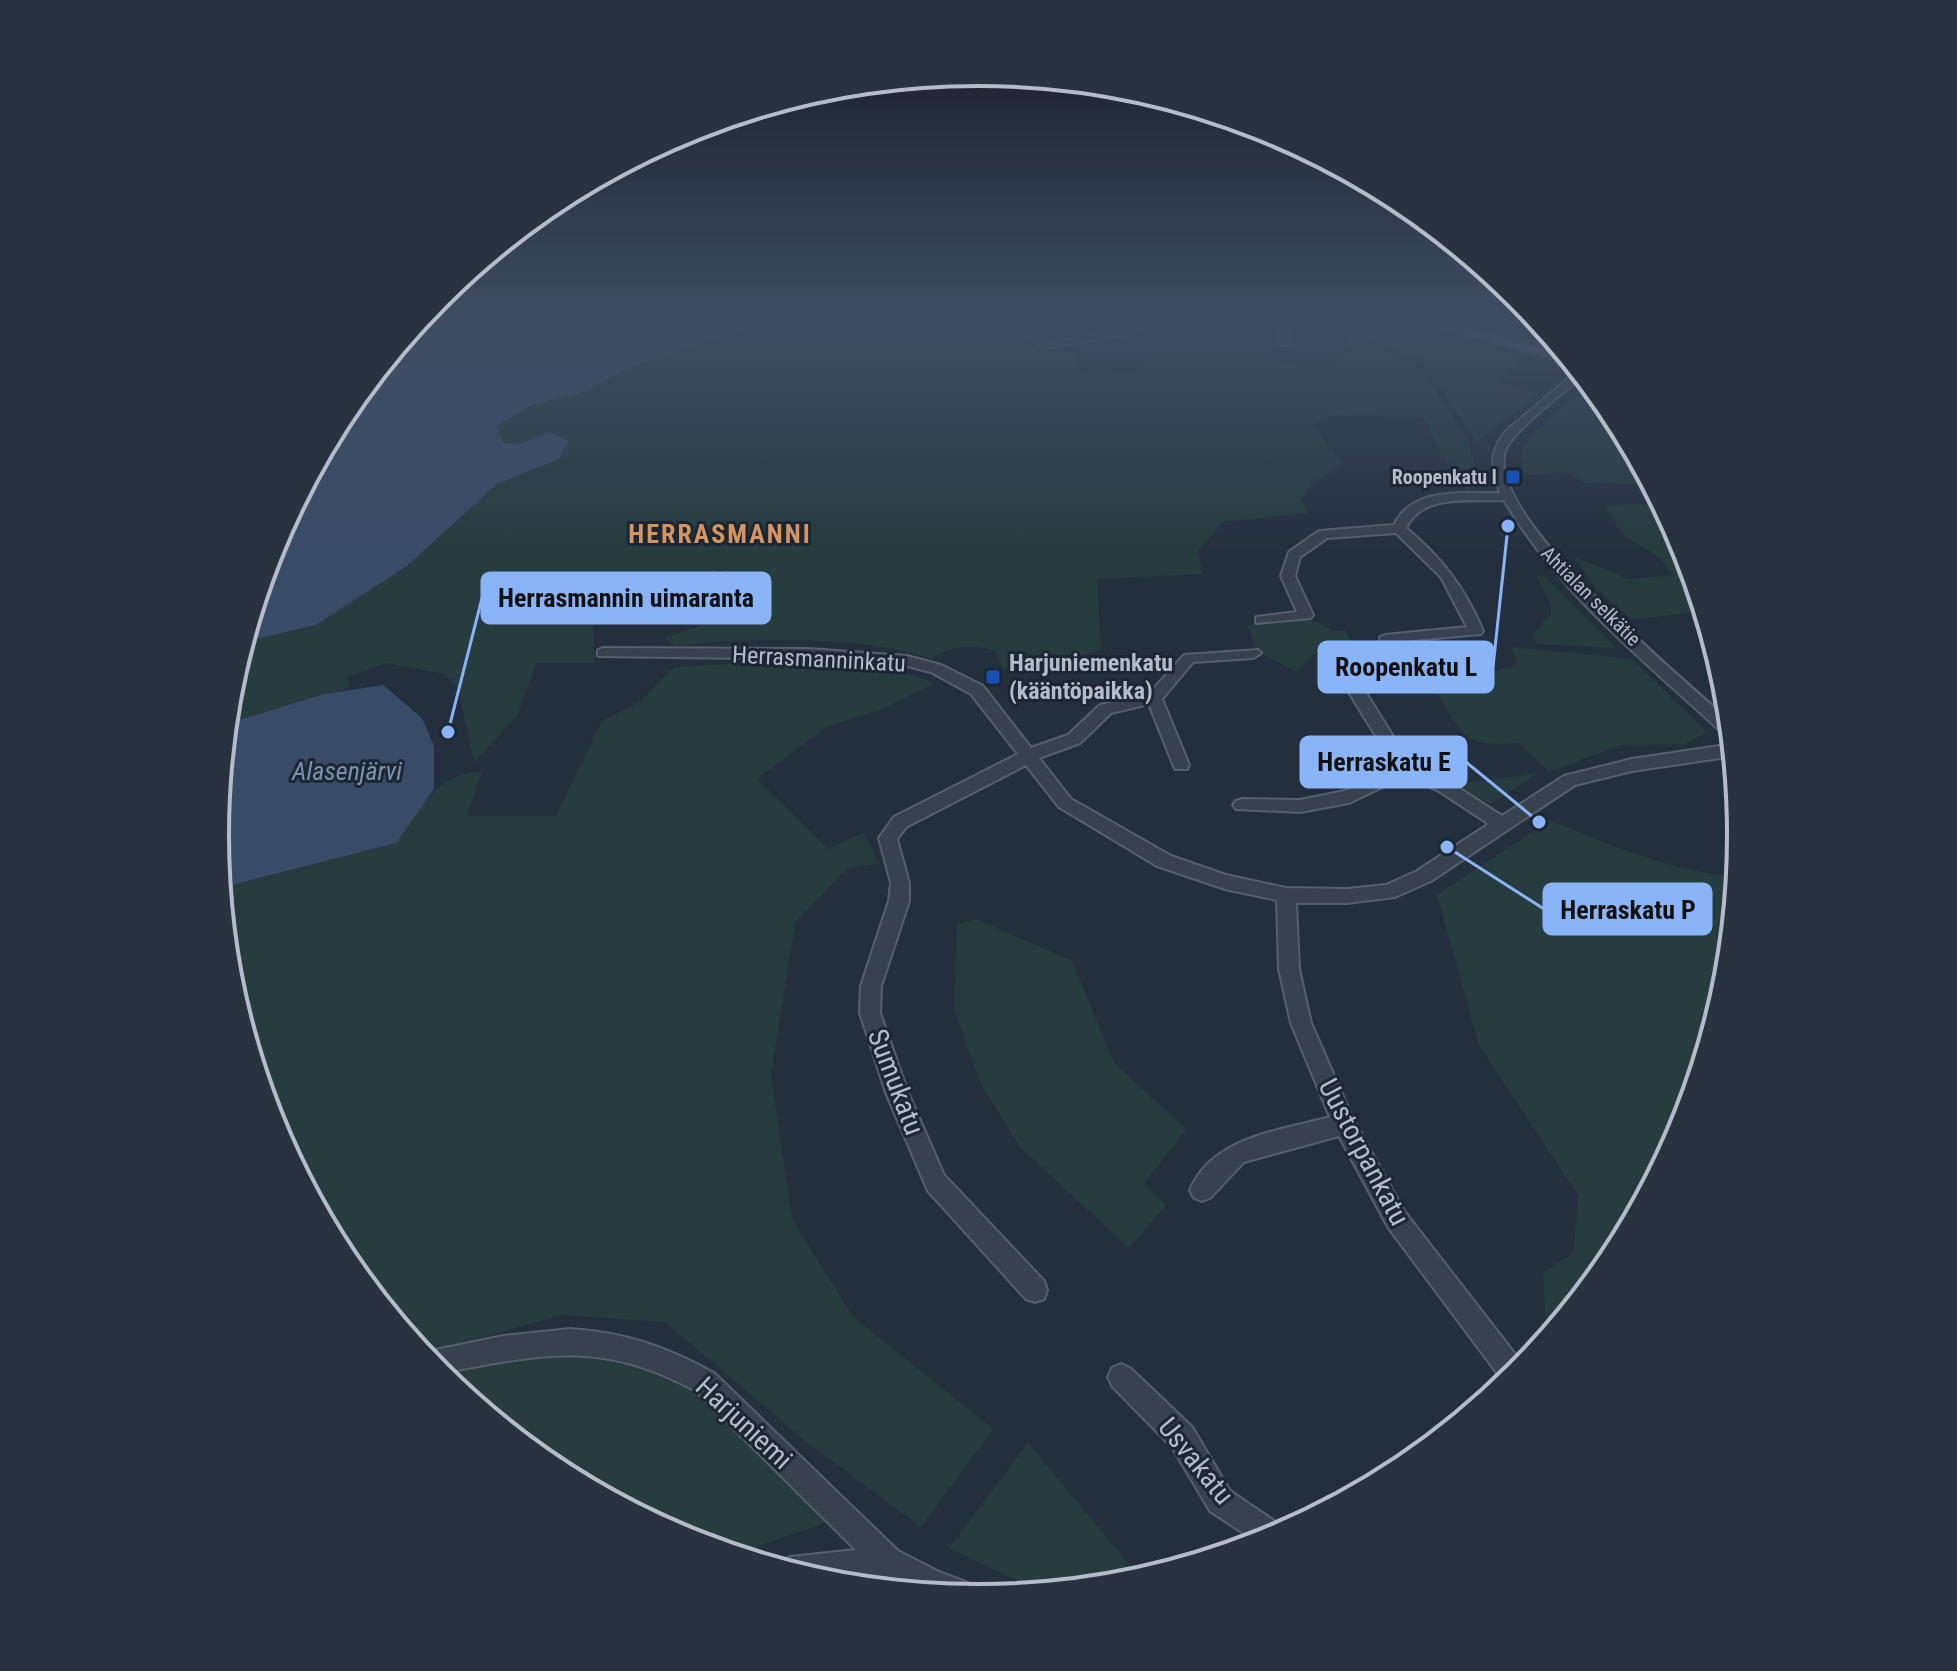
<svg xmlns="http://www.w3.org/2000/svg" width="1957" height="1671" viewBox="0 0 1957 1671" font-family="'Roboto Condensed',sans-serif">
<rect width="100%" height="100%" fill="#242f3e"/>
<path fill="#263c3f" d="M 797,319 L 1138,319 L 1110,330 L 1025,343 L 1029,351 L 1076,352 L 1079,371 L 1094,374 L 1135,371 L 1157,358 L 1179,357 L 1205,363 L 1223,357 L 1330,368 L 1353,350 L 1348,343 L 1346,319 L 1365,319 L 1358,333 L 1365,346 L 1408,361 L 1424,373 L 1469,443 L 1479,484 L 1469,493 L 1439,451 L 1424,417 L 1331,415 L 1313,425 L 1343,464 L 1313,483 L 1301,500 L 1308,513 L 1223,522 L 1198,551 L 1202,574 L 1097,579 L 1101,649 L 1075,659 L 1003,668 L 994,650 C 969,645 953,644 931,659 C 873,636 737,637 674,646 L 664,638 L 750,609 L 722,569 L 638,598 L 628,585 L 603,597 L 592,611 L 595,663 L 536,663 L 517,716 L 474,762 L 458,689 L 445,674 L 386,663 L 347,677 L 350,688 L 226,724 L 230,686 L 243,642 L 316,625 L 407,566 L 497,484 L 559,459 L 569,441 L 550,432 L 519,445 L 504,443 L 496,426 L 534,404 L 584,392 L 628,368 L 731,334 Z
M 1376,319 L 1398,319 L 1418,329 L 1520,359 L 1497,383 L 1540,393 L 1477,442 L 1420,359 L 1367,340 L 1366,334 Z
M 1434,319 L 1515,319 L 1509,330 L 1523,340 L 1559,345 L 1567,355 Z
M 1580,393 L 1599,393 L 1614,412 L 1684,544 L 1704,611 L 1632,620 L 1596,588 L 1573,556 L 1628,579 L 1673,575 L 1660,558 L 1623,535 L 1606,506 L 1650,504 L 1638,484 L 1585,483 L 1566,472 L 1522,476 L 1521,452 L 1531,436 Z
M 1536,576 L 1544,576 L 1616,648 L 1537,644 L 1532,635 L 1551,614 L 1551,603 Z
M 1313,620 L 1333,631 L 1345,630 L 1356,649 L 1317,652 L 1296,672 L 1257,651 L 1247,625 Z
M 1511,647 L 1632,659 L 1707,732 L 1685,744 L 1620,745 L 1549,772 L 1519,743 C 1465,747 1465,739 1438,694 L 1446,683 L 1517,665 Z
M 816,659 C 860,660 894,668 935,683 L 885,708 L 826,727 L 757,779 L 828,849 L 863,833 L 879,863 L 847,868 L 795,923 L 771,1075 L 792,1219 L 853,1317 L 993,1429 L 921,1527 L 804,1440 L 665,1322 L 562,1315 L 421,1354 L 343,1259 L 273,1127 L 230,984 L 220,888 L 396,843 C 417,812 439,770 482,772 L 467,816 L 556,816 L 601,722 L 640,702 L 674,667 Z
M 1538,773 L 1491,804 L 1451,785 Z
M 1550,820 C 1610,845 1672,872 1738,877 L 1727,985 L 1684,1128 L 1613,1260 L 1563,1321 L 1545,1317 L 1543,1273 L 1574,1252 L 1578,1195 L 1479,1045 L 1437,895 Z
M 976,919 L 1072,961 L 1114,1063 L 1186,1129 L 1144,1184 L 1166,1205 L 1129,1248 L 1021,1148 L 980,1083 L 954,1009 L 957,924 Z
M 536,1350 L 623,1358 L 668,1381 L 693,1384 L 832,1520 L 734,1555 L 686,1541 L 554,1470 L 434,1370 Z
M 1028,1443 L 1142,1580 L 1044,1593 L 949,1548 Z"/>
<path fill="#394c67" d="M 419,319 L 797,319 L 731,334 L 628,368 L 584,392 L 534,404 L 496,426 L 504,443 L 519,444 L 550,432 L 569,441 L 559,459 L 497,484 L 407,566 L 316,625 L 243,642 L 273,543 L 344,411 Z
M 383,685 L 422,718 L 434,746 L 434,789 L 396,843 L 220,888 L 215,835 L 226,724 L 324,694 Z"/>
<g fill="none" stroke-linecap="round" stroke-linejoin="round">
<defs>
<path id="minor" d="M 1144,319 L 1159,319 L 1119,336 L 1044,348 L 1039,345 L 1113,331 Z
M 1277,319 L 1287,319 L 1290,346 L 1281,344 Z
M 1579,369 L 1584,375 C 1566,391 1512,431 1505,451 C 1485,516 1684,680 1731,722 L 1732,737 L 1726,736 C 1647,663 1559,594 1504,500 C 1470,502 1422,493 1406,528 C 1442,558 1465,588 1483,631 L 1481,634 L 1380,643 L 1380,637 L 1385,635 L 1467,627 L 1441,577 L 1396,533 L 1327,538 L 1300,557 L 1295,576 L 1313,615 L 1311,618 L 1256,623 L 1256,617 L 1297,612 L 1281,576 L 1289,552 L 1319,531 L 1394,525 C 1413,486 1462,494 1500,493 C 1493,466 1487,457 1505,432 Z
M 603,648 L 809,649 L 907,656 L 941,665 L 983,686 L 1031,748 L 1068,735 L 1100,705 L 1149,694 L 1184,655 L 1258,650 L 1261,653 L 1253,658 L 1193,662 L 1162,699 L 1189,765 L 1187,769 L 1175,769 L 1149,704 L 1111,713 L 1080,743 L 1039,758 L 1071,799 L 1171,856 L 1226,875 L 1286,888 L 1347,889 L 1386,885 L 1417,871 L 1489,824 L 1439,791 L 1405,776 L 1349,803 L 1300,812 L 1236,809 L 1233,805 L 1236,801 L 1242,799 L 1300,800 L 1345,791 L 1395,767 L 1342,681 L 1344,677 L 1356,677 L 1411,765 L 1451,783 L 1502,816 L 1564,776 L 1632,759 L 1733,744 L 1734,756 L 1632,771 L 1575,785 L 1431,881 L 1395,897 L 1347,903 L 1296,903 L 1299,969 L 1311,1023 L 1352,1117 L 1404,1211 L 1525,1367 L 1506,1385 L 1388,1227 L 1339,1136 L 1244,1162 L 1210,1198 L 1202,1201 L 1194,1198 L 1190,1190 C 1213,1136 1280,1131 1330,1117 L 1291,1023 L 1279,969 L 1277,900 L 1225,889 L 1157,866 L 1059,807 L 1026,765 L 906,827 L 897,839 L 909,883 L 909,901 L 881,986 L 880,1013 L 908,1093 L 944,1175 L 1044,1281 L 1047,1290 L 1044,1299 L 1035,1302 L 1026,1299 L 928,1191 L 886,1093 L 860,1013 L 861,986 L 889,901 L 891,883 L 879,838 L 894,817 L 1018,754 L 971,694 L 931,672 L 907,666 L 809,659 L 598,656 L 598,650 Z
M 570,1329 C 624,1332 667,1347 714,1373 L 898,1551 L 937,1571 L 981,1588 L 986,1598 L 919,1593 L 886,1576 L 824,1583 L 777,1568 L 780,1562 L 790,1557 L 856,1550 L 696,1391 C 600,1339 540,1354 438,1374 L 421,1353 L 503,1336 Z
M 1121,1364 L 1130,1368 L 1192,1427 L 1230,1491 L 1289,1531 L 1260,1544 L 1210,1511 L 1172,1447 L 1112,1386 L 1108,1377 L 1112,1368 Z"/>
<path id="major" d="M 1413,319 L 1433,319 L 1568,357 L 1576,365 Z"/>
</defs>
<use href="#minor" stroke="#565f6c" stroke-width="4"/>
<use href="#major" stroke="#414a57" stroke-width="4"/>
<use href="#minor" fill="#38414e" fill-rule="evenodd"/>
<use href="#major" fill="#56606e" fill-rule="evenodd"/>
</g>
<linearGradient id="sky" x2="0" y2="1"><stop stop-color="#141a22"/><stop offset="0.58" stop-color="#3f4d63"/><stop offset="1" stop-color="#3f4d63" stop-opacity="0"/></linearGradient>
<rect width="1957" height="553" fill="url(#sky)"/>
<g fill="#1a4fb4" stroke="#1d2633" stroke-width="3">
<rect x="1505" y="469" width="16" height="16" rx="4"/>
<rect x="985" y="669" width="16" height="16" rx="4"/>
</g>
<g text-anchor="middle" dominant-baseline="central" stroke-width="6" stroke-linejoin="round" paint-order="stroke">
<g font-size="20" font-weight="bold" fill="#b4bcc9" stroke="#1d2633" text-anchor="end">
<text x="1497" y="477">Roopenkatu I</text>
</g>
<g font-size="20" fill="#b4bcc9" stroke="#1d2633">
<text transform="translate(1591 596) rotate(45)">Ahtialan selkätie</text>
</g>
<g font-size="24" fill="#b4bcc9" stroke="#1d2633">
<text transform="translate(819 659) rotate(3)">Herrasmanninkatu</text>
</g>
<g font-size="24" font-weight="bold" fill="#b4bcc9" stroke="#1d2633" text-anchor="start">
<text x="1009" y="663">Harjuniemenkatu<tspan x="1009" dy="28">(kääntöpaikka)</tspan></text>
</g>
<g font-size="26" font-weight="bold" letter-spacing="2" fill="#d59563" stroke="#1d2633">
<text x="720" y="534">HERRASMANNI</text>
</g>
<g font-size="26" font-style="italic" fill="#7c92b1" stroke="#1d2633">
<text x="347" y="771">Alasenjärvi</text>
</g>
<g font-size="28" fill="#b4bcc9" stroke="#1d2633">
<text transform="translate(896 1082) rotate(69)">Sumukatu</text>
<text transform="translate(1364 1152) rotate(62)">Uustorpankatu</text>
<text transform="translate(744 1423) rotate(43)">Harjuniemi</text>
<text transform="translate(1196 1461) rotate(51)">Usvakatu</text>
</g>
</g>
<path d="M0 0H1957V1671H0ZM229 835a749 749 0 1 1 1498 0a749 749 0 1 1-1498 0Z" fill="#29323f" fill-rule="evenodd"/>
<path fill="none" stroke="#b4bcc9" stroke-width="4" d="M229 835a749 749 0 1 1 1498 0a749 749 0 1 1-1498 0Z"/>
<path fill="none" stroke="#8ab4f8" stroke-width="3" d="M448 732L482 598M1508 526L1493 667M1539 822L1466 762M1447 847L1544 909"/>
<g fill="#8ab4f8" stroke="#1d2633" stroke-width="3">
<circle cx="448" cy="732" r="8"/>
<circle cx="1508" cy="526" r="8"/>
<circle cx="1539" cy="822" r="8"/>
<circle cx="1447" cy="847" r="8"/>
</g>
<g fill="#8ab4f8" stroke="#8ab4f8" stroke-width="3">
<rect x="482" y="573" width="288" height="50" rx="8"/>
<rect x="1319" y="642" width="174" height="50" rx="8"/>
<rect x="1301" y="737" width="165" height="50" rx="8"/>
<rect x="1544" y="884" width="167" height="50" rx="8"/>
</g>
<g font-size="26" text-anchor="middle" font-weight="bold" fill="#111">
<text x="626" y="607">Herrasmannin uimaranta</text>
<text x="1406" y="676">Roopenkatu L</text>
<text x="1384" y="771">Herraskatu E</text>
<text x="1628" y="919">Herraskatu P</text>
</g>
</svg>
